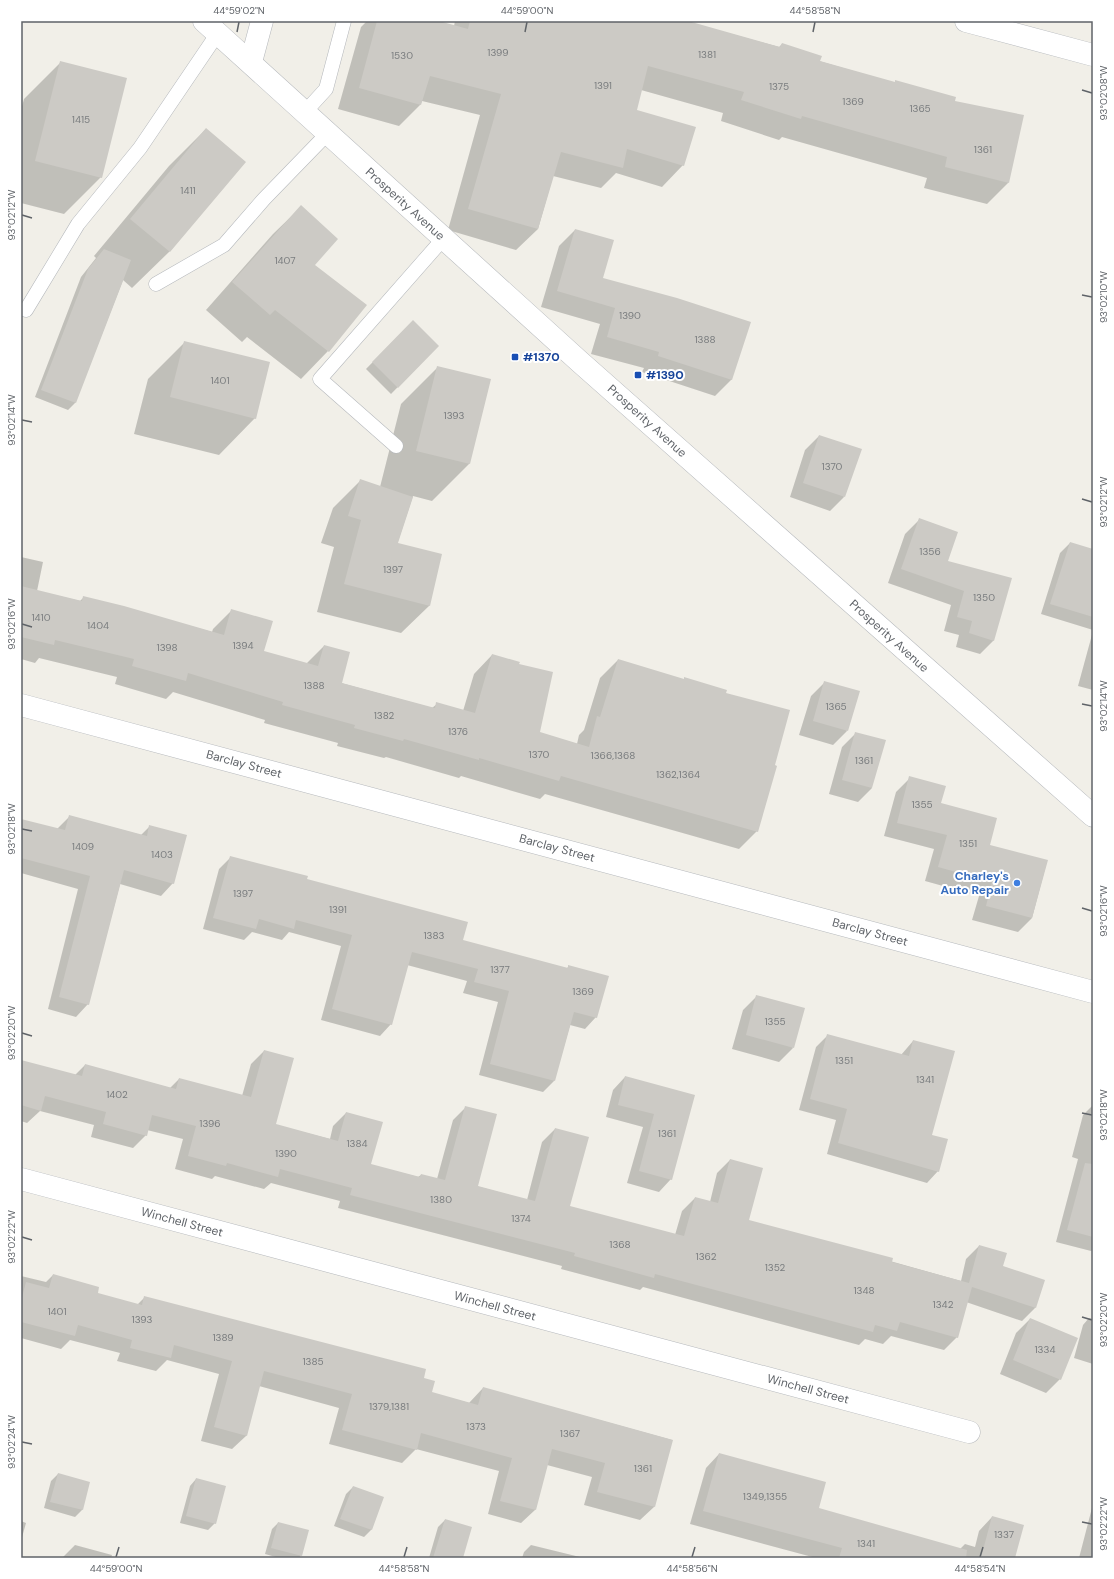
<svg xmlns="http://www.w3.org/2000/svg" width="1114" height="1579" viewBox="0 0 1114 1579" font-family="'DM Sans',sans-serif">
<rect width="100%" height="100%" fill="#f1efe8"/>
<path fill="#0003" d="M 367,21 L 435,21 L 454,26 L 455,21 L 684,21 L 779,47 L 782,44 L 819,61 L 894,83 L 896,81 L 954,102 L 1022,116 L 1008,183 L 987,204 L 924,188 L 927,178 L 782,137 L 779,140 L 721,121 L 723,113 L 641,90 L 636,110 L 683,165 L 662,187 L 616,173 L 601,188 L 553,176 L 538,229 L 516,250 L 448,230 L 480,115 L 422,101 L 420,105 L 399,126 L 338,109 L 361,27 Z
M 61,62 L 101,177 L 64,214 L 21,203 L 21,110 L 24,99 Z
M 206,129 L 245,162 L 169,252 L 132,288 L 123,280 L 75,403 L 68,410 L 35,397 L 81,277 L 96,258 L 94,256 L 169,166 Z
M 301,207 L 328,351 L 301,379 L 247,337 L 242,342 L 206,310 L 273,234 Z
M 575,230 L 602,279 L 732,379 L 715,396 L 642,372 L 644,368 L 591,354 L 600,324 L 541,307 L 559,246 Z
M 413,321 L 438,346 L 391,394 L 366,369 Z
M 185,342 L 255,418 L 219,455 L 134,434 L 148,379 Z
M 438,367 L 490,380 L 469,464 L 432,501 L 413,496 L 397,544 L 441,555 L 429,606 L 401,633 L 317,612 L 334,547 L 321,543 L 333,508 L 361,480 L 380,487 L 401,404 Z
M 819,436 L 844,497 L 830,511 L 790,497 L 805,450 Z
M 919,520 L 947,561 L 994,640 L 980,654 L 956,647 L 959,635 L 944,631 L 951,605 L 888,583 L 905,534 Z
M 1070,543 L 1093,550 L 1093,630 L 1041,614 L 1060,553 Z
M 21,557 L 43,562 L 37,591 L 80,601 L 84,597 L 212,632 L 213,629 L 232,610 L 263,652 L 306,664 L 324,646 L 341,683 L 432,708 L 437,704 L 463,711 L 474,674 L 492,655 L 539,733 L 577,744 L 579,735 L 584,730 L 600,678 L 618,660 L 683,680 L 685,678 L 757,831 L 739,849 L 545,794 L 540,799 L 461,776 L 459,778 L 386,757 L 384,758 L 337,746 L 338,743 L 264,723 L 265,720 L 173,692 L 166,699 L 115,684 L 117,677 L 39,658 L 35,663 L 21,659 Z
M 1093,631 L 1093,690 L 1078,686 Z
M 825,682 L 847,731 L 833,745 L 799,735 L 811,696 Z
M 856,733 L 872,788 L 858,802 L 829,794 L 842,747 Z
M 910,778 L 989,846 L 1047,861 L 1032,918 L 1018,932 L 972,920 L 979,896 L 925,881 L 934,849 L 884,836 L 896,792 Z
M 70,816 L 141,835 L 150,826 L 173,883 L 161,896 L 120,884 L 88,1004 L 76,1017 L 48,1009 L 78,889 L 21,873 L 21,820 L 57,829 Z
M 230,858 L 306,880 L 462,941 L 566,969 L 569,966 L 596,1017 L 585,1029 L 570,1025 L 554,1081 L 543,1092 L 479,1075 L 498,1002 L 463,993 L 467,981 L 407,965 L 391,1024 L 380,1036 L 321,1020 L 341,946 L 289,932 L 282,940 L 252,932 L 244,940 L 203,929 L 219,869 Z
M 757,996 L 793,1048 L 779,1062 L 732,1049 L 743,1010 Z
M 828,1035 L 901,1055 L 913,1041 L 938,1171 L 927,1183 L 827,1154 L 836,1120 L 799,1110 L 816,1047 Z
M 264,1051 L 275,1125 L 330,1139 L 333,1126 L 346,1113 L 370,1165 L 418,1177 L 421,1175 L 437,1179 L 453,1120 L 466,1107 L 476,1186 L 527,1200 L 542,1142 L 555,1129 L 569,1207 L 675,1235 L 682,1211 L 695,1198 L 710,1202 L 717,1173 L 730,1160 L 748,1221 L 961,1281 L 966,1259 L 979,1246 L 1002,1267 L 1044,1281 L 1035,1308 L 1022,1321 L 966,1302 L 957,1337 L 944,1350 L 891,1336 L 883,1344 L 865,1339 L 859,1345 L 643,1287 L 640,1290 L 561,1269 L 562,1266 L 338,1208 L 340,1201 L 271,1183 L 264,1189 L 215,1176 L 212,1179 L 175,1169 L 183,1139 L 147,1130 L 146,1135 L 133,1148 L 91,1137 L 94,1125 L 40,1111 L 27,1123 L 21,1121 L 21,1061 L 75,1075 L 85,1065 L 170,1088 L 179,1079 L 242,1096 L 251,1064 Z
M 625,1077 L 693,1096 L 671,1179 L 659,1192 L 627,1183 L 643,1127 L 606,1117 L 613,1090 Z
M 1093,1105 L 1093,1250 L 1091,1251 L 1056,1242 L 1078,1159 L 1072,1157 L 1083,1115 Z
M 53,1275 L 97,1294 L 137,1305 L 145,1297 L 423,1379 L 431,1393 L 469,1403 L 483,1388 L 672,1440 L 654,1507 L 640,1520 L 584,1505 L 592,1477 L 547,1465 L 535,1510 L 521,1523 L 488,1514 L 499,1471 L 416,1449 L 402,1463 L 329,1444 L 339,1408 L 259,1386 L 246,1436 L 232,1449 L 201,1441 L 219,1374 L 167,1360 L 156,1371 L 117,1361 L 120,1353 L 70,1340 L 61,1349 L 21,1338 L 21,1276 L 46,1282 Z
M 1089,1318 L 1093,1319 L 1093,1364 L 1074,1358 L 1083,1325 Z
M 1030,1319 L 1060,1379 L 1046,1393 L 1000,1374 L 1016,1333 Z
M 719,1454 L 818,1509 L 960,1549 L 965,1544 L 975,1547 L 979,1531 L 992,1517 L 1012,1558 L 816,1558 L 690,1524 L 706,1468 Z
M 58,1474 L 89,1483 L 82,1510 L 75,1517 L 44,1508 L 51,1481 Z
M 196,1479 L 215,1523 L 208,1530 L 180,1523 L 190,1486 Z
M 353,1487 L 382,1498 L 371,1530 L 364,1537 L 334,1526 L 346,1494 Z
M 1093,1504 L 1093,1558 L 1079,1558 Z
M 445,1520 L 462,1558 L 429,1558 L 438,1527 Z
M 21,1521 L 26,1523 L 21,1541 Z
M 278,1523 L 301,1555 L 299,1558 L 279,1558 L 265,1554 L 272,1529 Z
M 75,1545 L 112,1555 L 111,1558 L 62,1558 Z
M 531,1545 L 584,1558 L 522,1558 L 524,1552 Z"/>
<path fill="#cccac5" d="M 377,21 L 439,21 L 468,29 L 470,21 L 688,21 L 780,47 L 782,43 L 822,56 L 820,61 L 895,82 L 895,80 L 956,97 L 955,101 L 1024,115 L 1009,183 L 945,167 L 947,157 L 802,116 L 801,119 L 741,100 L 744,92 L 648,66 L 637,110 L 696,127 L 684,166 L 627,149 L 623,168 L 561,152 L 538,229 L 468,209 L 501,94 L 430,76 L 421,105 L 359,88 Z
M 60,61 L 127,78 L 102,178 L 35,161 Z
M 206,128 L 246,162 L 170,252 L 130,219 Z
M 301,205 L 338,239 L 315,265 L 367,305 L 329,352 L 275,310 L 270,315 L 232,282 Z
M 575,229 L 614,240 L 603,278 L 677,298 L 751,322 L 732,380 L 658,356 L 659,352 L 607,337 L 615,308 L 557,291 Z
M 104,249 L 131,260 L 76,403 L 41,390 L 88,269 Z
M 413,320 L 439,346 L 398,388 L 372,362 Z
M 184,341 L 270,362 L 256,419 L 170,397 Z
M 437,366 L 491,379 L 470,464 L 416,451 Z
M 819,435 L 862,449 L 845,497 L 803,483 Z
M 360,479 L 413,497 L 398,543 L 442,554 L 430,606 L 344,584 L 361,520 L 348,516 Z
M 919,518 L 958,532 L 948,561 L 1012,578 L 994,641 L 969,633 L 972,621 L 957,617 L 964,591 L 901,569 Z
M 1070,542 L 1093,549 L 1093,617 L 1050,604 Z
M 21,586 L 82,601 L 83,596 L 124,606 L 224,635 L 231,609 L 273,621 L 264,651 L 318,666 L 324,645 L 350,652 L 342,683 L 435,708 L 436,702 L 475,713 L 492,654 L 520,662 L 519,664 L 553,672 L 540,732 L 589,747 L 597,716 L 600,717 L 618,659 L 684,679 L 684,677 L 727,690 L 726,693 L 790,710 L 775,765 L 777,766 L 758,832 L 561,776 L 559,781 L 479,758 L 479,760 L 404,739 L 403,741 L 354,728 L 355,725 L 282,705 L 283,702 L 188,673 L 186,681 L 132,666 L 134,659 L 55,640 L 54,645 L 21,637 Z
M 824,681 L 860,691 L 848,731 L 813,721 Z
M 855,732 L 886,740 L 872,788 L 842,780 Z
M 909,776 L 946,786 L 941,803 L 997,818 L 990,845 L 1048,860 L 1032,918 L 986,906 L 992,882 L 938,867 L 947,835 L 897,823 Z
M 69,815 L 147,836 L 149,825 L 187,835 L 174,884 L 124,870 L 89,1005 L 59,997 L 90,876 L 21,858 L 21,819 L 65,830 Z
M 230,856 L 308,876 L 307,879 L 468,922 L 463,940 L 568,968 L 568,965 L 609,976 L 597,1018 L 574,1012 L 555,1081 L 490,1064 L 509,991 L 474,982 L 478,969 L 412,952 L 392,1025 L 332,1009 L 352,935 L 296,920 L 294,929 L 259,919 L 256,929 L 213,918 Z
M 756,995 L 805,1008 L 794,1048 L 746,1035 Z
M 827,1034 L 909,1056 L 913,1040 L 955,1051 L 932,1135 L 948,1139 L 939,1172 L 838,1143 L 847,1109 L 810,1099 Z
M 264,1050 L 294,1058 L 276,1124 L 338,1141 L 346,1112 L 383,1122 L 371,1164 L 420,1177 L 421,1174 L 445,1180 L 465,1106 L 497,1114 L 478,1186 L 535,1201 L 555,1128 L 589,1137 L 570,1206 L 684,1236 L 695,1197 L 718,1203 L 730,1159 L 763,1168 L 749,1220 L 893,1258 L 892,1262 L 969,1283 L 979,1245 L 1007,1253 L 1003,1266 L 1045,1280 L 1036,1308 L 972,1287 L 958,1338 L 900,1322 L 897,1331 L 875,1325 L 873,1332 L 655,1274 L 654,1278 L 574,1256 L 575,1253 L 350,1195 L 352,1188 L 280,1169 L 278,1177 L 227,1163 L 226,1166 L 188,1156 L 196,1126 L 152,1115 L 147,1136 L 103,1124 L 106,1112 L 45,1096 L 41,1111 L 21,1105 L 21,1060 L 82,1076 L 85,1064 L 176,1089 L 179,1078 L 251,1097 Z
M 625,1076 L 695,1095 L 672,1180 L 639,1171 L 654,1114 L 618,1105 Z
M 1085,1163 L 1093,1164 L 1093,1237 L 1067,1230 Z
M 53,1274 L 99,1287 L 98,1293 L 142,1305 L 144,1296 L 426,1369 L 424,1378 L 435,1381 L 432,1392 L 478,1405 L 483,1387 L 673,1440 L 655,1507 L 597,1492 L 605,1463 L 552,1449 L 536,1510 L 500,1501 L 512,1458 L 421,1433 L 417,1450 L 342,1430 L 352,1394 L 264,1371 L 247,1436 L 214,1427 L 232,1361 L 174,1345 L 171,1358 L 130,1348 L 132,1340 L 78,1325 L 75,1336 L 21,1322 L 21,1301 L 26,1282 L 49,1288 Z
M 1030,1318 L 1078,1338 L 1061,1380 L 1013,1360 Z
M 719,1453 L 826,1482 L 819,1508 L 967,1550 L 966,1558 L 839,1558 L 842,1548 L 703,1511 Z
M 58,1473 L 90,1482 L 83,1510 L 50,1502 Z
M 196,1478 L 226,1486 L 216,1524 L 186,1516 Z
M 353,1486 L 384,1497 L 372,1530 L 340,1519 Z
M 992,1516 L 1024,1525 L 1015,1558 L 981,1558 Z
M 445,1519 L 472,1527 L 463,1558 L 433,1558 Z
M 278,1522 L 309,1530 L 302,1556 L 271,1548 Z"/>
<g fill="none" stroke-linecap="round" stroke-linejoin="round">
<defs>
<path id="service" d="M 305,112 L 326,89 L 344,21
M 156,284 L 224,245 L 264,199 L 328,133
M 26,310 L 78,224 L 140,148 L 218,33
M 396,446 L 320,379 L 443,239"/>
<path id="minor" d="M 966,21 L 1093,55
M 251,62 L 262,21
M 21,705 L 1093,992
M 21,1179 L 969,1432"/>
<path id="tertiary" d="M 204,21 L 580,362 L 1093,816"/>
</defs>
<use href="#service" stroke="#b5b8bc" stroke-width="15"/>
<use href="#minor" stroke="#b5b8bc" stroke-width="23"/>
<use href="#tertiary" stroke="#b5b8bc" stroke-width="23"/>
<use href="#service" stroke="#fff" stroke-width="14"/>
<use href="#minor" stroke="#fff" stroke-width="22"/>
<use href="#tertiary" stroke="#fff" stroke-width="22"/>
</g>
<path fill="none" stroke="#5f6368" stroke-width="1.5" d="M 237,32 L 239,22M 525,32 L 527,22M 813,32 L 815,22M 1082,90 L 1092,93M 22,215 L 32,218M 1082,295 L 1092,297M 22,420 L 32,422M 1082,499 L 1092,502M 22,624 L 32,627M 1082,704 L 1092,706M 22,829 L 32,831M 1082,908 L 1092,911M 22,1033 L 32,1036M 1082,1113 L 1092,1115M 22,1237 L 32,1240M 1082,1317 L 1092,1320M 22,1442 L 32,1444M 1082,1522 L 1092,1524M 116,1557 L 119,1547M 404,1557 L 407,1547M 692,1557 L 695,1547M 980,1557 L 983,1547"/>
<g fill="#1a4fb4" stroke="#fff" stroke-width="1.5">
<rect x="511" y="353" width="8" height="8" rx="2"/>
<rect x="634" y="371" width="8" height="8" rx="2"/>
</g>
<circle fill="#3f7fe0" stroke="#fff" stroke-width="1.5" cx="1017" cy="883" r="4"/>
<g text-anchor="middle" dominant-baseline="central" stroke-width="4" stroke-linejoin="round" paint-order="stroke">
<g font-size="10" fill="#7a7d7f">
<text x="498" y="52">1399</text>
<text x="707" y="54">1381</text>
<text x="402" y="55">1530</text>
<text x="603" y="85">1391</text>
<text x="779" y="86">1375</text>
<text x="853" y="101">1369</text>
<text x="920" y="108">1365</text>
<text x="81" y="119">1415</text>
<text x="983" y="149">1361</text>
<text x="188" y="190">1411</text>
<text x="285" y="260">1407</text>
<text x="630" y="315">1390</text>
<text x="705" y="339">1388</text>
<text x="220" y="380">1401</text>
<text x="454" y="415">1393</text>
<text x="832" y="466">1370</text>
<text x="930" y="551">1356</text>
<text x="393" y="569">1397</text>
<text x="984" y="597">1350</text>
<text x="41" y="617">1410</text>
<text x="98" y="625">1404</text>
<text x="243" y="645">1394</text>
<text x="167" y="647">1398</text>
<text x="314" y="685">1388</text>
<text x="836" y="706">1365</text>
<text x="384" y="715">1382</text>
<text x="458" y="731">1376</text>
<text x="539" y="754">1370</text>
<text x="613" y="755">1366,1368</text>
<text x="864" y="760">1361</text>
<text x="678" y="774">1362,1364</text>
<text x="922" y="804">1355</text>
<text x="968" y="843">1351</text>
<text x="83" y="846">1409</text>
<text x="162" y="854">1403</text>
<text x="243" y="893">1397</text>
<text x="338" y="909">1391</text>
<text x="434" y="935">1383</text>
<text x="500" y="969">1377</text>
<text x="583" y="991">1369</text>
<text x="775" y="1021">1355</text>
<text x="844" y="1060">1351</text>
<text x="925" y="1079">1341</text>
<text x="117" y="1094">1402</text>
<text x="210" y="1123">1396</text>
<text x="667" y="1133">1361</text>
<text x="357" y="1143">1384</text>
<text x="286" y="1153">1390</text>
<text x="441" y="1199">1380</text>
<text x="521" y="1218">1374</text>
<text x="620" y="1244">1368</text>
<text x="706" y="1256">1362</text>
<text x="775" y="1267">1352</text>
<text x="864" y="1290">1348</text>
<text x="943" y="1304">1342</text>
<text x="57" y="1311">1401</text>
<text x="142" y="1319">1393</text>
<text x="223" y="1337">1389</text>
<text x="1045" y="1349">1334</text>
<text x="313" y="1361">1385</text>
<text x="389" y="1406">1379,1381</text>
<text x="476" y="1426">1373</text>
<text x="570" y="1433">1367</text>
<text x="643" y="1468">1361</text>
<text x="765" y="1496">1349,1355</text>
<text x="1004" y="1534">1337</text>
<text x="866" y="1543">1341</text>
</g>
<g font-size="12" fill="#5f6368" stroke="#fff">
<text transform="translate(405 204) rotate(42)">Prosperity Avenue</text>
<text transform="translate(647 421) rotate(42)">Prosperity Avenue</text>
<text transform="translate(889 636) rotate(42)">Prosperity Avenue</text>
<text transform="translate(244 764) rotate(15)">Barclay Street</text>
<text transform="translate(557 848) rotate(15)">Barclay Street</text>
<text transform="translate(870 932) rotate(15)">Barclay Street</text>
<text transform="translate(182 1222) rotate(15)">Winchell Street</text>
<text transform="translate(495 1306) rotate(15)">Winchell Street</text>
<text transform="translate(808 1389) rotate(15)">Winchell Street</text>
</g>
<g font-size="12" font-weight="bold" fill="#164399" stroke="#fff" text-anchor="start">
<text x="523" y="357">#1370</text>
<text x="646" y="375">#1390</text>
</g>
<g font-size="12" font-weight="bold" fill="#366cbe" stroke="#fff" text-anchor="end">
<text x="1009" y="876">Charley's<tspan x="1009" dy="14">Auto Repair</tspan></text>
</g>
</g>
<rect width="1114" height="1579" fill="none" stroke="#ffffff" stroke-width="44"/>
<rect x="22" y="22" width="1070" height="1535" fill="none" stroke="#5f6368" stroke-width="1.5"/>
<g font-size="10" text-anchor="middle" fill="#5f6368">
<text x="239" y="14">44°59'02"N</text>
<text x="527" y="14">44°59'00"N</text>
<text x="815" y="14">44°58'58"N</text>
<text transform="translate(1103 93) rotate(-90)" y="4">93°02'08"W</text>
<text transform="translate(11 215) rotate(-90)" y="4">93°02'12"W</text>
<text transform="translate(1103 297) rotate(-90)" y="4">93°02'10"W</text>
<text transform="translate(11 420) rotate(-90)" y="4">93°02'14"W</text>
<text transform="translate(1103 502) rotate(-90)" y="4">93°02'12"W</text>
<text transform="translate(11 624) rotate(-90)" y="4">93°02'16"W</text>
<text transform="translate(1103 706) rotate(-90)" y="4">93°02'14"W</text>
<text transform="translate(11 829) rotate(-90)" y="4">93°02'18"W</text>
<text transform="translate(1103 911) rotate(-90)" y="4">93°02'16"W</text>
<text transform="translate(11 1033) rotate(-90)" y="4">93°02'20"W</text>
<text transform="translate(1103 1115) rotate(-90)" y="4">93°02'18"W</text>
<text transform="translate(11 1237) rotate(-90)" y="4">93°02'22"W</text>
<text transform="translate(1103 1320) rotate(-90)" y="4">93°02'20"W</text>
<text transform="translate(11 1442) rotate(-90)" y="4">93°02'24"W</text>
<text transform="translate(1103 1524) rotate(-90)" y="4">93°02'22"W</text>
<text x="116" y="1572">44°59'00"N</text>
<text x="404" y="1572">44°58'58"N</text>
<text x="692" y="1572">44°58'56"N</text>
<text x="980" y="1572">44°58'54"N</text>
</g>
</svg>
